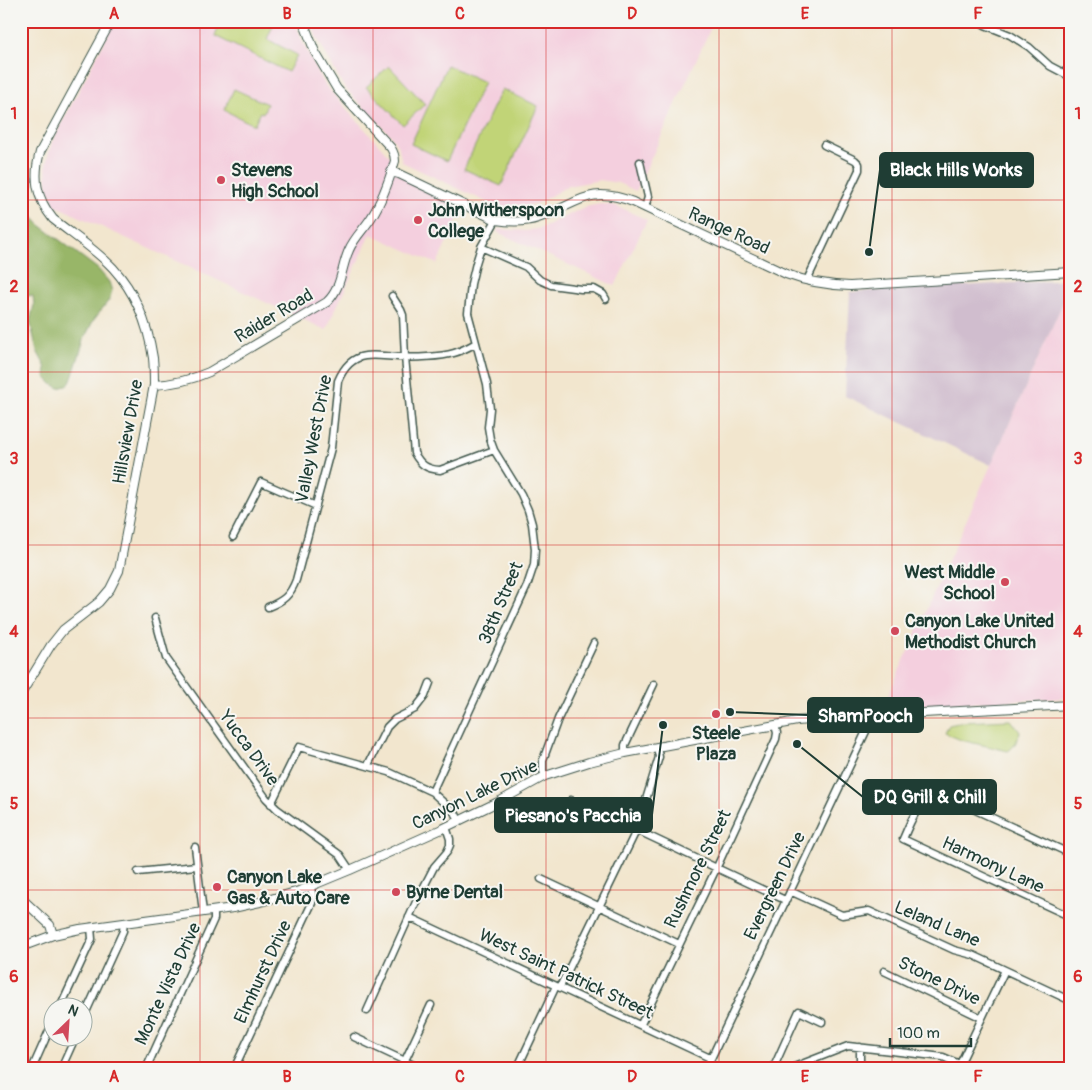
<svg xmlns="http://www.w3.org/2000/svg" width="1092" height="1090" viewBox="0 0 1092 1090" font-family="Pangolin,sans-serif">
<rect width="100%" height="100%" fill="#f6f6f2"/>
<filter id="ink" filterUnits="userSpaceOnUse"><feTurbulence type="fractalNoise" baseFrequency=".02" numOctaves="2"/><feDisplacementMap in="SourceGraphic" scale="10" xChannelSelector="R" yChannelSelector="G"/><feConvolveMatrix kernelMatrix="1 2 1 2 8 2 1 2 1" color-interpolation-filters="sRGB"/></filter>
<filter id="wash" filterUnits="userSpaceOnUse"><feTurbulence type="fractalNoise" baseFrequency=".0096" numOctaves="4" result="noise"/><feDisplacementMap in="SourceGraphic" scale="20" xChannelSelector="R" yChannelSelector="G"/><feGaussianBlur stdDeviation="1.12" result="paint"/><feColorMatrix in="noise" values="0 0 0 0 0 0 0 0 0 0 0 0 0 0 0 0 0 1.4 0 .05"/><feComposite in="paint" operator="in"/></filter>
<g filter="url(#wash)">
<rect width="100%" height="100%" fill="#f2e6ce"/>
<path fill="#f4cfde" d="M 115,21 L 295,21 L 302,41 L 319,74 L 326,86 L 390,157 L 399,174 L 464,205 L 437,264 L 371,234 L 326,330 L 54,205 L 47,186 L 46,163 L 52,142 Z
M 311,21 L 714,21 L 636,191 L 618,183 L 600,180 L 568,186 L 538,203 L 512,210 L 495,206 L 402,162 L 399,149 L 392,137 L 344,87 L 316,36 Z
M 601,204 L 613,205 L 624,209 L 647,220 L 615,286 L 497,232 L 499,229 L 526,231 L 541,228 L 585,207 Z
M 1071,284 L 1071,698 L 883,707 L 991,465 Z"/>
<path fill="#d0bdce" d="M 1071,280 L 1071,284 L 991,465 L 845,396 L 850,292 Z"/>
<path fill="#c1d477" stroke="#708856" d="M 206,21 L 275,21 L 267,39 L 297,55 L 288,72 L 215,36 L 219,27 Z
M 447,65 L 484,82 L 447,161 L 411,144 Z
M 389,66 L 425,104 L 403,125 L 366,87 Z
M 234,89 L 267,104 L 263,113 L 260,112 L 254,125 L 224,110 Z
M 502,89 L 538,106 L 501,186 L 464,169 Z
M 1011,720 L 1020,732 C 1017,740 1015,747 1008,751 L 961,740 L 945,733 L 949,725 L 963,722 Z"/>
<path fill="#98b668" stroke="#5c7a4e" d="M 21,203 L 41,226 L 98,269 L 109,282 L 112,291 L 109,300 L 93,321 L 85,337 L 72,378 L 68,385 L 59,388 L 52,384 L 45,377 L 46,368 L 37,351 L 30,321 L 34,305 L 33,296 L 21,295 Z"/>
</g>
<g filter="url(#ink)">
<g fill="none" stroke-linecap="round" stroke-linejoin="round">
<defs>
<path id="minor" d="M 979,21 L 985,25 L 1010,35 L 1029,47 L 1050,66 L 1071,77
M 640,162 L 648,197 L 645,208
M 481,247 L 526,267 L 540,280 L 551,285 L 581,289 L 594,289 L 603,294 L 606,299
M 808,281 L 809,276 L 859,170 L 859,164 L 855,160 L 824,145
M 392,296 L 401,310 L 403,315 L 405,357 L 414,453 C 421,465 426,469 440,470 L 494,450
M 233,537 L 261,482 L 316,506
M 268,607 C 283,601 290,596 296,580 L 331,448 L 338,381 C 343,369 351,358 365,356 C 375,354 390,357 400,357 C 414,358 441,357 454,353 C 461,351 469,347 476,343
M 155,618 L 166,658 L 266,798 L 277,809 L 340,855 L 350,870
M 625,753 L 625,745 L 654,684
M 368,765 L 387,727 L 395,719 L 415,709 L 425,696 L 430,683
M 545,776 L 543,771 L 543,760 L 558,719 L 594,643
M 432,792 L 527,586 L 534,565 L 535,549 L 532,524 L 528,510 L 521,494 L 494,450 L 490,439 L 488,427 L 490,409 L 487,384 L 468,313 L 471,284 L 476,263 L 481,247 L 496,220
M 571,800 C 643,832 713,867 785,900
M 271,804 L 299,747 L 389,772 L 432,792 L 456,814 L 459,821
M 195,847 L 203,912
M 1071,854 L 947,797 C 918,795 913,817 903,839 L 1071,917
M 138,872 L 196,866
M 541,879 L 679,944
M 790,891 L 842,915 L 869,911 L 954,950 L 973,955 L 1071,1001
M 409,917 L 710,1058
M 884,971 L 982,1018
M 560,987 L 637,829 L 659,757 L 657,747
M 60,1008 L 92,939 L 91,927
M 367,1011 L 416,902 L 434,867 L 447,852 L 450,845 L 450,839 L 446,827
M 82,1021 L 123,931 L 124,923
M 641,1024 L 716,869 L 776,739 L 777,733 L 775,725
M 354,1037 L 422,1069
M 960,1064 L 1005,970
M 32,1069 L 52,1024
M 61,1069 L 75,1038
M 146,1069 L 214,919 L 214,911
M 234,1069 L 312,903 L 313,898 L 311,887
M 401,1069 L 431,1005
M 517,1069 L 556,986
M 706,1069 L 869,725 L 868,716
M 773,1069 L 799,1011 L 822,1022
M 789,1069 L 848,1046 L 943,1057 L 971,1069
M 860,1069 L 860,1047"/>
<path id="tertiary" d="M 391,172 L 399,174 L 496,220 C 510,222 524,223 538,218 C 578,205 586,184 633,202 L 786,274 C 807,282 827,285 850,286 L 1071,272
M 154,385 C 173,384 191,380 209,372 L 327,302 C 342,288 341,267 349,250 C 354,238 364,229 371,218 C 382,201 389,181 395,161 C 395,156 394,153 391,148 L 337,89 L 315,52 L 303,21
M 21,694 L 51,645 L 63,630 L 99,602 L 110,589 L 119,571 L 154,385 C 154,376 154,367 153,358 C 148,325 135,292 113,268 C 95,249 73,235 53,219 C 36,198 33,177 40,152 L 111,21
M 21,898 L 50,925 L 53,935
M 21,947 L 53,935 L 80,929 L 233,908 L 260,902 L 299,891 L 350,870 L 442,829 L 500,801 L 545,776 L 589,762 L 625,753 L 797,721 L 832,718 L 1071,705
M 1067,1069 L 1071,1061"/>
</defs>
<use href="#minor" stroke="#3f564b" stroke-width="9"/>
<use href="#tertiary" stroke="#3f564b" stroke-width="10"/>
<use href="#minor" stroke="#fff" stroke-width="6"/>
<use href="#tertiary" stroke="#fff" stroke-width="8"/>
</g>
</g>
<path fill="none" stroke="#d62828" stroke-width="1" stroke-opacity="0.55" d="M 200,21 L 200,1069M 373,21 L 373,1069M 546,21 L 546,1069M 719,21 L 719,1069M 892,21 L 892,1069M 21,200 L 1071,200M 21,372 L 1071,372M 21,545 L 1071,545M 21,718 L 1071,718M 21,890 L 1071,890"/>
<g fill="#d1495b" stroke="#f6f6f2" stroke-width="2">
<circle cx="221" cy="180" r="5"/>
<circle cx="418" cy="220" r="5"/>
<circle cx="1005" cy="582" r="5"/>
<circle cx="895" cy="631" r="5"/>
<circle cx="716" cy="714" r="5"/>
<circle cx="217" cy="887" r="5"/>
<circle cx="396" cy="892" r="5"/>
</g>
<g text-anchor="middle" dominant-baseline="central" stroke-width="4" stroke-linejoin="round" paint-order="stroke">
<g font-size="18" font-weight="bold" fill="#1f3d34" stroke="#f6f6f2" text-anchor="start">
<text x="231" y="170">Stevens<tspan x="231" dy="21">High School</tspan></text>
<text x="428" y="210">John Witherspoon<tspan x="428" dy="21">College</tspan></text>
<text x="995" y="572" text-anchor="end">West Middle<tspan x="995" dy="21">School</tspan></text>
<text x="905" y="621">Canyon Lake United<tspan x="905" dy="21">Methodist Church</tspan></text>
<text x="716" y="733" text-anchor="middle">Steele<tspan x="716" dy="21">Plaza</tspan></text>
<text x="227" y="877">Canyon Lake<tspan x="227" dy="21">Gas &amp; Auto Care</tspan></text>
<text x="406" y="892">Byrne Dental</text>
</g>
<g font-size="18" fill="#1f3d34" stroke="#f6f6f2">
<text transform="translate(729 231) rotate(25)">Range Road</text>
<text transform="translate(274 316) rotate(-31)">Raider Road</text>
<text transform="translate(128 432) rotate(-80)">Hillsview Drive</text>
<text transform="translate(314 439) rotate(-79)">Valley West Drive</text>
<text transform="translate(501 603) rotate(-67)">38th Street</text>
<text transform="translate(249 748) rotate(54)">Yucca Drive</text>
<text transform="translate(475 795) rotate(-26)">Canyon Lake Drive</text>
<text transform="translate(993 865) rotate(25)">Harmony Lane</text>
<text transform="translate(698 869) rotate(-64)">Rushmore Street</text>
<text transform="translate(775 886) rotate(-64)">Evergreen Drive</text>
<text transform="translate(937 924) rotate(23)">Leland Lane</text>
<text transform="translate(263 972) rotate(-65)">Elmhurst Drive</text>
<text transform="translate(566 974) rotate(25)">West Saint Patrick Street</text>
<text transform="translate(939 981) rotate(26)">Stone Drive</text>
<text transform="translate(168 984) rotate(-65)">Monte Vista Drive</text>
</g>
</g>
<path fill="none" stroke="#1f3d34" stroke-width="2" d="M869 252L880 170M730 712L808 715M797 744L863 797M663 725L652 815"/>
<g fill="#1f3d34" stroke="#f6f6f2" stroke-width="2">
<circle cx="869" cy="252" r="5"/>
<circle cx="730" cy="712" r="5"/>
<circle cx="797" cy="744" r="5"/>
<circle cx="663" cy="725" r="5"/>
</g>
<g fill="#1f3d34" stroke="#1f3d34" stroke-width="2">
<rect x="880" y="153" width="153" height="34" rx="5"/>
<rect x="808" y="698" width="115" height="34" rx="5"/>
<rect x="863" y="780" width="133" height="34" rx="5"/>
<rect x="495" y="798" width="157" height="34" rx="5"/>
</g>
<g font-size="19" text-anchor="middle" font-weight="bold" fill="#fff">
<text x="956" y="176">Black Hills Works</text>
<text x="865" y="722">ShamPooch</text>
<text x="930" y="803">DQ Grill &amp; Chill</text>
<text x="573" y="822">Piesano's Pacchia</text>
</g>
<rect width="1092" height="1090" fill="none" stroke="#f6f6f2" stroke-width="55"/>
<g transform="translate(68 1022) rotate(25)"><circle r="24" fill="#f6f6f2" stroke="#a0aca6"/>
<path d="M0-4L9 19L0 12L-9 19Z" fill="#d1495b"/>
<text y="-8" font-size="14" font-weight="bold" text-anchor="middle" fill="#1f3d34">N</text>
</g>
<path d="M890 1038v8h81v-8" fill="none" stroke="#1f3d34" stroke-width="2.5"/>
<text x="897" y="1038" font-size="15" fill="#1f3d34" stroke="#f6f6f2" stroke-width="4" paint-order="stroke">100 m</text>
<rect x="28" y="28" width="1036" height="1034" fill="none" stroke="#d62828" stroke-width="2"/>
<g font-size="16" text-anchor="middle" font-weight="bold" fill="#d62828">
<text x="114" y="19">A</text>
<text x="287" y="19">B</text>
<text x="460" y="19">C</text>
<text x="632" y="19">D</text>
<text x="805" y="19">E</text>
<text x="978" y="19">F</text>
<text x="14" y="119">1</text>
<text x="1078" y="119">1</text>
<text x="14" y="292">2</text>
<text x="1078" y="292">2</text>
<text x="14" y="464">3</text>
<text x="1078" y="464">3</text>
<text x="14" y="637">4</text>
<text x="1078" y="637">4</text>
<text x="14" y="809">5</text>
<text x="1078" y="809">5</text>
<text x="14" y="982">6</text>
<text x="1078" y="982">6</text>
<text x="114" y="1082">A</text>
<text x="287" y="1082">B</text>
<text x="460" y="1082">C</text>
<text x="632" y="1082">D</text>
<text x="805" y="1082">E</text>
<text x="978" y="1082">F</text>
</g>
</svg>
